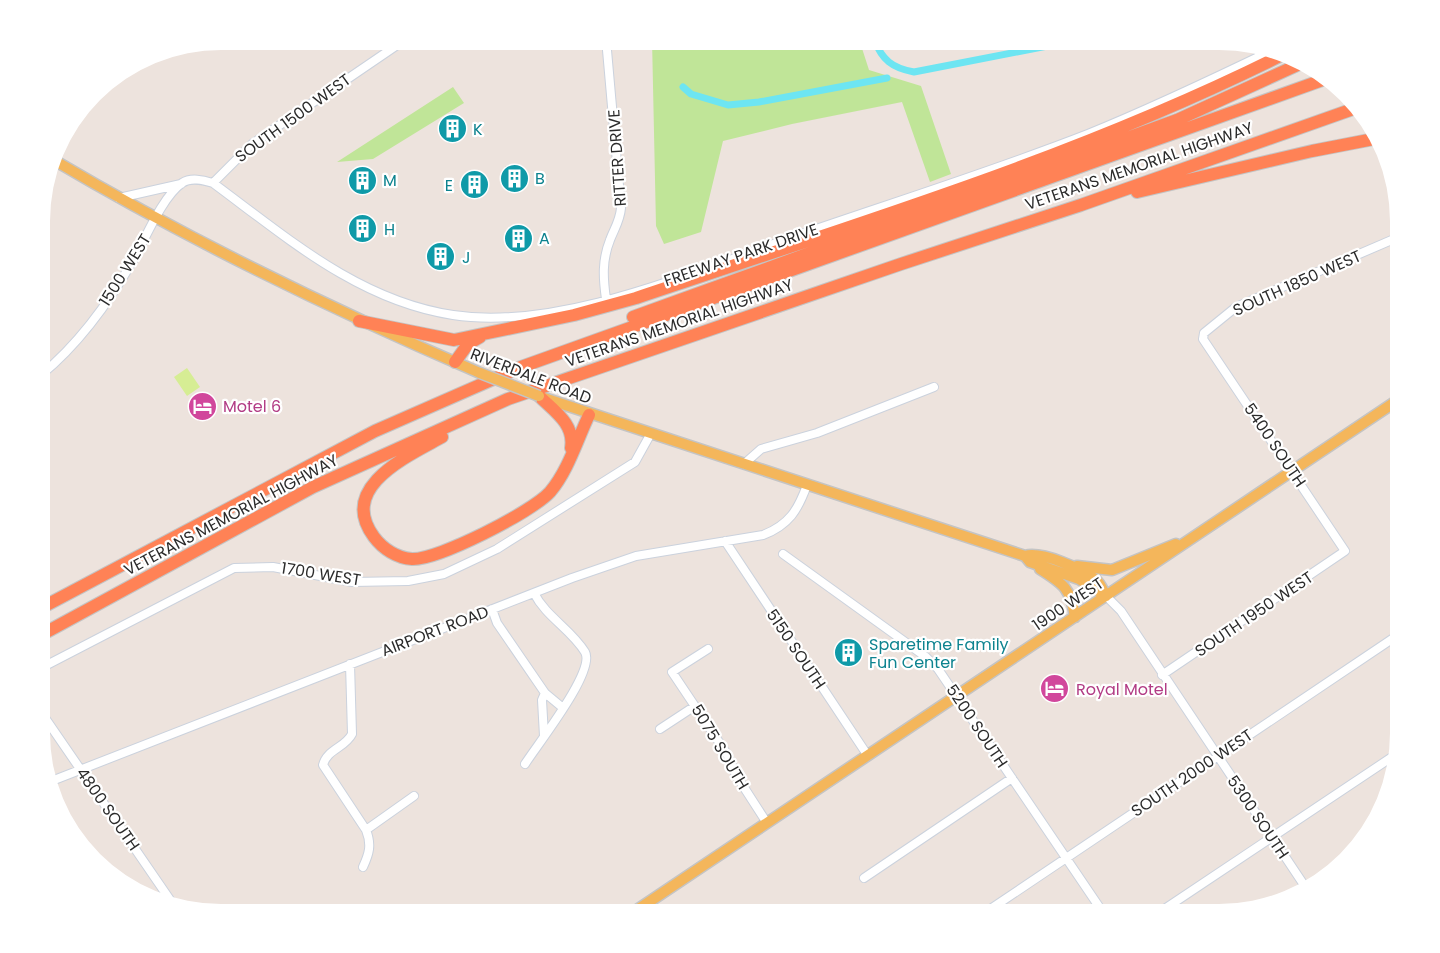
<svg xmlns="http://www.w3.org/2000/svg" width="1440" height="953" viewBox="0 0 1440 953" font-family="Poppins,sans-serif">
<rect width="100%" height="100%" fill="#ede3dd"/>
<path fill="#c0e598" d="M 652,39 L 859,39 L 869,70 L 921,86 L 951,174 L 930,182 L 902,102 L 792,124 L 723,141 L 701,232 L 664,244 L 656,226 Z
M 453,87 L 464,103 L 373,159 L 337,162 Z"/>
<path fill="#d6ed94" d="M 187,368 L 200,387 L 187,396 L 174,377 Z"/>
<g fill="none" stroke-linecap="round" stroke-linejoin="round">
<path stroke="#6de5f2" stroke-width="7" d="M 874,39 C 882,60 892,68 914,72 L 1083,39
M 683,87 L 691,94 L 728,105 L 759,102 L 887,78"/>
<defs>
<path id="minor" d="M 213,183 L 252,144 L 406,39
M 119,198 L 181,184
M 606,299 C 603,278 602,260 610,240 C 614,229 620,221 621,208 L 606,39
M 41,375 C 80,343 110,301 135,257 C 146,237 163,196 182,183 C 191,177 203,180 213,183 C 286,237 359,301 453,315 C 560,331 693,272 793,237 C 891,203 991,172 1088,134 C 1152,108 1215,78 1277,48
M 744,464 L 761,449 L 817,433 L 934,387
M 725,541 L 868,756
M 783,554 L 926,657 L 938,669 L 1104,914
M 1106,596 L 1121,611 L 1308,891
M 492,609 L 497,623 L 545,693 L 542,700 L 544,736
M 708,649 L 672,672 L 727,754 L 736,775 L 767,823
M 350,664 L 352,734 C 345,748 327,749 323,765 L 366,830 C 372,845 369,854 363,867
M 41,668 L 234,568 L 273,567 L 352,582 L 408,581 L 444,574 L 497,549 L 635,462 L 650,435
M 1162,675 L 1345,551 L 1203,339 L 1204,333 L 1236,307 L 1401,236
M 545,693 L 563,708
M 41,712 L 175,907
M 660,729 L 695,706
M 525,764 C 537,745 596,671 585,652 C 571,629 546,617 534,593
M 49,782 L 572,578 L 636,556 L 763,535 C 789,525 798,510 807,485
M 366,830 L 414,796
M 864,878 L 1012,778
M 326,914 L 330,914
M 983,914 L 1401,633
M 1157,914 L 1398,753"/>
<path id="major" d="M 52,159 C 189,240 333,310 480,373
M 541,397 L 1025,556 C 1042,551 1082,569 1096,580 C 1101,584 1103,591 1106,596
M 1025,556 L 1030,562 L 1079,579 L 1106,596
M 1077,566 L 1112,570 L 1176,544
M 1040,569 C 1064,584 1071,589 1075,617
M 631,914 L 1401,398"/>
<path id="highway" d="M 1137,192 L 1312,151 L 1379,138
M 633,317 L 1177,120 L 1304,62
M 359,321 L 454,340 L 574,315 L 636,298 C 856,224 1079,157 1286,53
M 455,362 L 468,344 L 480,337
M 539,396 C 554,411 575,424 571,448
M 442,437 C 408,456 337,487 374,537 C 383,549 397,558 412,559 C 438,560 532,512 550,492 C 568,471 577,440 589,415
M 41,608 L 375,431 L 521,367 L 1328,78
M 41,635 L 313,487 L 508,399 L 901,264 L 1081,205 L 1356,108"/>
</defs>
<use href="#minor" stroke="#cbd2dd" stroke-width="10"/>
<use href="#major" stroke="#c4c4c4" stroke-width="13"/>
<use href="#highway" stroke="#c4c4c4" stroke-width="14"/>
<use href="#minor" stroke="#fff" stroke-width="8"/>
<use href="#major" stroke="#f4b65b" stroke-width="10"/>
<use href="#highway" stroke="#ff8256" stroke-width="12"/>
<defs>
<path id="major-bridge" d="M 480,373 L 539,396"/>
</defs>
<use href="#major-bridge" stroke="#c4c4c4" stroke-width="13" stroke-linecap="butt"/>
<use href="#major-bridge" stroke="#f4b65b" stroke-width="10"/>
</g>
<defs>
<symbol id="building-disc" viewBox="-11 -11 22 22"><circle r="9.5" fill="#0f9aa8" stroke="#fff"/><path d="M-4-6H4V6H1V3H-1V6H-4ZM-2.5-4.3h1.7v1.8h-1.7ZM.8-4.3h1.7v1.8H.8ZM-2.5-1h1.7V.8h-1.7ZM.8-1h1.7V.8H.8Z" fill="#fff"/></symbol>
<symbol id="hotel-disc" viewBox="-11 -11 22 22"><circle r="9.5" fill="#d1479c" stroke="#fff"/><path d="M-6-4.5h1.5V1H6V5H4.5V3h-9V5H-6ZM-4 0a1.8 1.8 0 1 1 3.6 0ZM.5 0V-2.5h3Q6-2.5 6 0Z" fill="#fff"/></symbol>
</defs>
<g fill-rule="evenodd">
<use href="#building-disc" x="436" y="112" width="33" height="33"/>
<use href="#building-disc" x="498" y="162" width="33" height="33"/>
<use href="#building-disc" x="346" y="164" width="33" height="33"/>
<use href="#building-disc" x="458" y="168" width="33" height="33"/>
<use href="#building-disc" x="346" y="212" width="33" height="33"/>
<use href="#building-disc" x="502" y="222" width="33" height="33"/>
<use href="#building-disc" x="424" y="240" width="33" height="33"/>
<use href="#hotel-disc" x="186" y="390" width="33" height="33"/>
<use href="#building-disc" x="832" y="636" width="33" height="33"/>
<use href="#hotel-disc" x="1038" y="672" width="33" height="33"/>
</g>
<g text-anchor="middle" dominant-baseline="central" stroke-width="4.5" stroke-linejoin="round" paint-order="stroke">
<g font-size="16" fill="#2b2b2b" stroke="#fff">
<text transform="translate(293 118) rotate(-36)">SOUTH 1500 WEST</text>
<text transform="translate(617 158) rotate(-94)">RITTER DRIVE</text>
<text transform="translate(1139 166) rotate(-19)">VETERANS MEMORIAL HIGHWAY</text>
<text transform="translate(741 255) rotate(-19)">FREEWAY PARK DRIVE</text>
<text transform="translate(125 270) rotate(-58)">1500 WEST</text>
<text transform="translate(1297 283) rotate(-24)">SOUTH 1850 WEST</text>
<text transform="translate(679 323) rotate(-19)">VETERANS MEMORIAL HIGHWAY</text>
<text transform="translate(531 376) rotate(21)">RIVERDALE ROAD</text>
<text transform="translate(1275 445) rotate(56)">5400 SOUTH</text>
<text transform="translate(231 515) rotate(-28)">VETERANS MEMORIAL HIGHWAY</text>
<text transform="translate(321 574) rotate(9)">1700 WEST</text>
<text transform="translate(1068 604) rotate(-34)">1900 WEST</text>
<text transform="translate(1254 614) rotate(-34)">SOUTH 1950 WEST</text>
<text transform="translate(435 631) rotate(-21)">AIRPORT ROAD</text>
<text transform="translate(796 649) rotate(56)">5150 SOUTH</text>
<text transform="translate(977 726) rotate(56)">5200 SOUTH</text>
<text transform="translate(720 747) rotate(59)">5075 SOUTH</text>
<text transform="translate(1192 773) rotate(-34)">SOUTH 2000 WEST</text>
<text transform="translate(108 809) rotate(55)">4800 SOUTH</text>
<text transform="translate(1258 817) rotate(56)">5300 SOUTH</text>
</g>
<g font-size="16" fill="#0d838f" stroke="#fff" text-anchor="start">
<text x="473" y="129">K</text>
<text x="535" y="178">B</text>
<text x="383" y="180">M</text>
<text x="453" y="185" text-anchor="end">E</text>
<text x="384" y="229">H</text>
<text x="539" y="238">A</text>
<text x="462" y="257">J</text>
<text x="869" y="644">Sparetime Family<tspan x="869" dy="18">Fun Center</tspan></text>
</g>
<g font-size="16" fill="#b23c85" stroke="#fff" text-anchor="start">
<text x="223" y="406">Motel 6</text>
<text x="1076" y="689">Royal Motel</text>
</g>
</g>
<path d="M0 0H1440V953H0ZM221 50H1219A171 171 0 0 1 1390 221V733A171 171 0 0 1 1219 904H221A171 171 0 0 1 50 733V221A171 171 0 0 1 221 50Z" fill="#fff" fill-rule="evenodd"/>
</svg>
